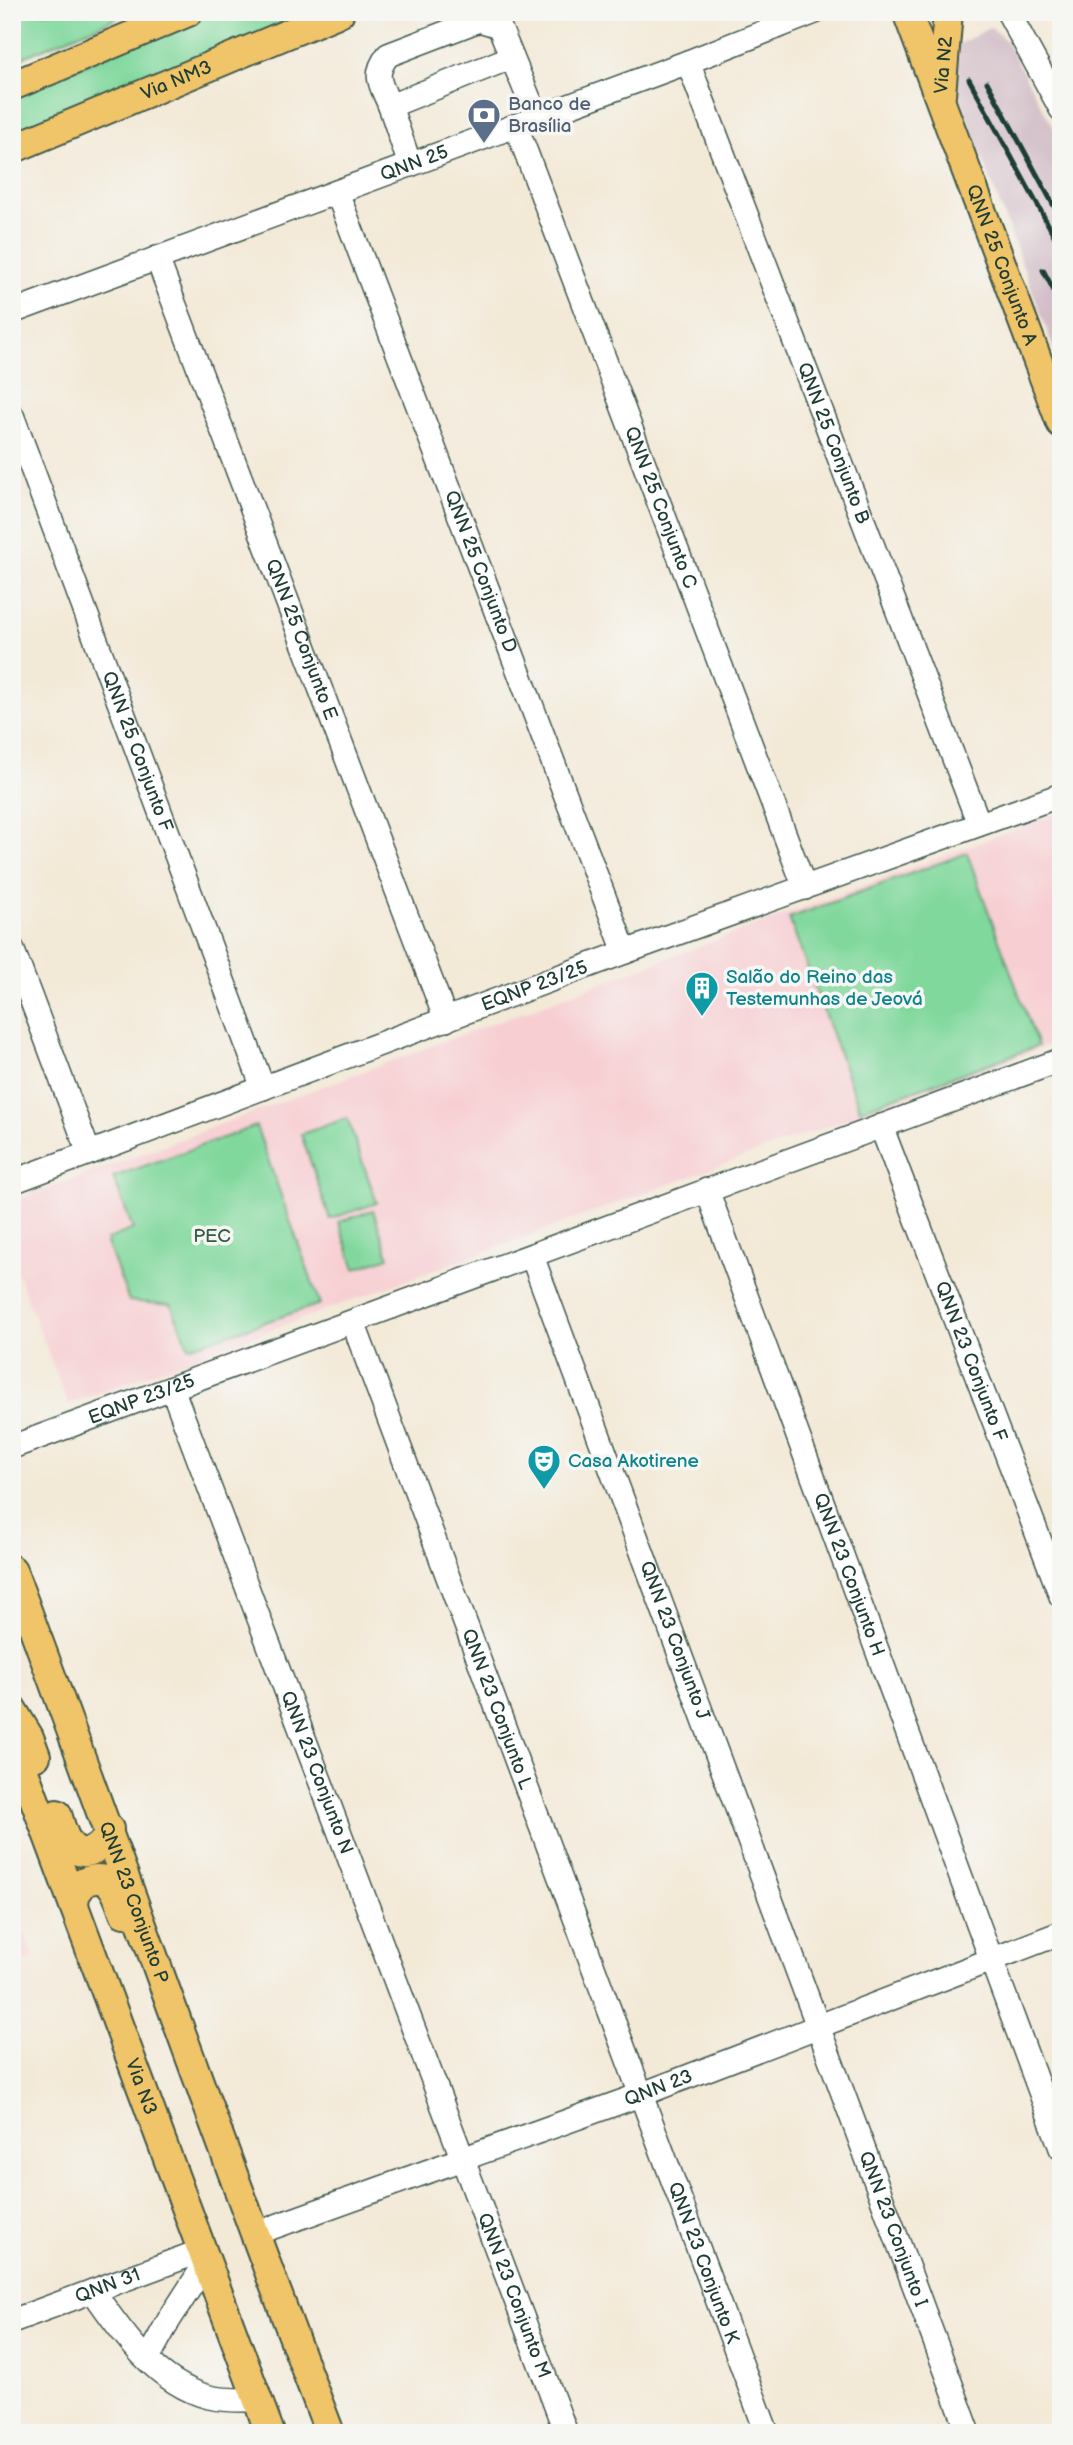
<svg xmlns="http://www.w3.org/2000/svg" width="1073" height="2445" viewBox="0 0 1073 2445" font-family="'Balsamiq Sans',sans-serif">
<rect width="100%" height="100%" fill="#f6f6f2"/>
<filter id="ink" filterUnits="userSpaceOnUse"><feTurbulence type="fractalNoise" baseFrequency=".0143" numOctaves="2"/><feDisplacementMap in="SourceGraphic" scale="14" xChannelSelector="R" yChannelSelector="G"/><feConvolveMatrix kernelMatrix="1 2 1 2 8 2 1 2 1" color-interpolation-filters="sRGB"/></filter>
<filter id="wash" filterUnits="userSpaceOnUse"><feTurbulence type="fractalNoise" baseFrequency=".00686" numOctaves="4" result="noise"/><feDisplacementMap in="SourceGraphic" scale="28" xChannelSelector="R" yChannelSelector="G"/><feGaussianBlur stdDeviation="1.57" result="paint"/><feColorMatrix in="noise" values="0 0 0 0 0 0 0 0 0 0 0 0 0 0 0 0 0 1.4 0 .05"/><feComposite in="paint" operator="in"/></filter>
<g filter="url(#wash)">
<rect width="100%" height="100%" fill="#f3e9d7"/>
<path fill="#f7cfd3" d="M 1061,812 L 1061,1041 L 68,1404 L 12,1259 L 12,1202 Z
M 12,1901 L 34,1958 L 12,1966 Z"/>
<path fill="#d2bdc7" d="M 991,27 L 1006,41 L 1061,142 L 1061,367 L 957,91 L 956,46 Z"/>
<path fill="#81d89d" stroke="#508a68" stroke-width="2" d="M 12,12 L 131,12 L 12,62 Z
M 209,12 L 310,12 L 12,137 L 12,95 Z
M 967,853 L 1038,1046 L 860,1110 L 789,918 Z
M 347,1118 L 377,1203 L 330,1219 L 301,1134 Z
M 256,1126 L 320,1304 L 189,1347 L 171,1305 L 129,1301 L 106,1240 L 133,1229 L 113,1177 Z
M 373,1210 L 389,1257 L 355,1269 L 339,1222 Z"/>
</g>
<g filter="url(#ink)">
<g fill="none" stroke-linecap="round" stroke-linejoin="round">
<defs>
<g id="minor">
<path d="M 1008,12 L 1061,109"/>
<path d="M 512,57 L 390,106 C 381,84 372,76 388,55 L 479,20 L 499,26 C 512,57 524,87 537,118"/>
<path id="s1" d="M 688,62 L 979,824"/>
<path d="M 390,106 L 410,165"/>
<path id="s2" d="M 516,126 L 805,888"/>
<path id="s3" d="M 337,192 L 625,952"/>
<path id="s4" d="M 157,258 L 446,1020"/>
<path id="s5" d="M 12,312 L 688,62 L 815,12"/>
<path id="s6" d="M 12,415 L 263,1088"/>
<path d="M 12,948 L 89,1153"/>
<path id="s7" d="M 881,1126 L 1061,1596"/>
<path id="s8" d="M 12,1182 L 625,952 L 1061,795"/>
<path id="s9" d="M 707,1190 L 1061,2148"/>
<path id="s10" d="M 532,1256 L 969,2433"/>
<path id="s11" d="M 353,1322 L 767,2433"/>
<path id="s12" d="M 172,1388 L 566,2433"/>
<path id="s13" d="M 12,1447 L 1061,1060"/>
<path id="s14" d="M 254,2234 L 640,2095 L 1061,1933"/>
<path d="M 93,2291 C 121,2332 157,2384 209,2397 C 225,2401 242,2400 258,2400"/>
<path id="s15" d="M 12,2321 L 201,2251"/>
<path d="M 148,2358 L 169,2320 L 207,2261"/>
</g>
<g id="major">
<path id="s16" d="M 907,12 L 1061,423"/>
<path d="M 12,86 L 188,12"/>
<path id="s17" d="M 941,95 L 948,12"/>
<path id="s18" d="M 12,149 L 340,12"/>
<path id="s19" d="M 12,1570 C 119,1857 220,2147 330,2433"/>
<path d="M 12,1709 L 29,1737 L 36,1756"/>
<path id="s20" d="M 12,1739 L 270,2433"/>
<path d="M 57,1814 C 60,1823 62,1833 67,1841 C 80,1863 106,1849 109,1829"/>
<path d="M 74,1905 L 75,1895 L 84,1882 C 112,1871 116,1892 124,1913"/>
</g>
</defs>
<use href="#minor" stroke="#3f574c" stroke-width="26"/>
<use href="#major" stroke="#3f574c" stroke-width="32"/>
<use href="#minor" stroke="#fff" stroke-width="23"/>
<use href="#major" stroke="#f0c469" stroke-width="28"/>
<path stroke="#1f3d34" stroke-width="5" d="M 969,79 L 1061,248
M 987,82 L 1061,219
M 1043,270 L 1061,304"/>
</g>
</g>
<defs>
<symbol id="bank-pin" viewBox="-11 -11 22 30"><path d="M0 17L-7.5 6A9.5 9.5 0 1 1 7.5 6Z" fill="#5c6f8a" stroke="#f6f6f2"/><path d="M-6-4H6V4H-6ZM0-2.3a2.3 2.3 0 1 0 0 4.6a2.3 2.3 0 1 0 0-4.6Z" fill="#fff"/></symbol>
<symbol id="building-pin" viewBox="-11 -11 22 30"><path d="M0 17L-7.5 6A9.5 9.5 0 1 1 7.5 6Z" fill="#0f9aa8" stroke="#f6f6f2"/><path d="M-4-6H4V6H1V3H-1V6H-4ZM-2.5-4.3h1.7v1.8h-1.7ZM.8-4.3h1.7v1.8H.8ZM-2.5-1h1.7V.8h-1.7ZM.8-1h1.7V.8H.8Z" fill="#fff"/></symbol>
<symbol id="theatre-pin" viewBox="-11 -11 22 30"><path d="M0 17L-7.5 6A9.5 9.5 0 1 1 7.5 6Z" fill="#0f9aa8" stroke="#f6f6f2"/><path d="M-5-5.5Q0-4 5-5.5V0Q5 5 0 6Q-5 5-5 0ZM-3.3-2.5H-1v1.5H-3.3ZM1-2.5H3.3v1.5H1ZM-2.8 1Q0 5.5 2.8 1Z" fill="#fff"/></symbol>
</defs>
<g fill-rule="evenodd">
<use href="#bank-pin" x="465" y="96" width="38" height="52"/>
<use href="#building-pin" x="683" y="969" width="38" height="52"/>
<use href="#theatre-pin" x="525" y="1442" width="38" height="52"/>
</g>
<g text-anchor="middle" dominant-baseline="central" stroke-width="7" stroke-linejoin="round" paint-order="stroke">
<g font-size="19" fill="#1f3d34" stroke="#f6f6f2">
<text stroke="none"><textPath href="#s17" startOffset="30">Via N2</textPath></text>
<text stroke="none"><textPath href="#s18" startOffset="178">Via NM3</textPath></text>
<text stroke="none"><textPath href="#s5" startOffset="429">QNN 25</textPath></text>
<text stroke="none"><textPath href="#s16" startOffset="270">QNN 25 Conjunto A</textPath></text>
<text stroke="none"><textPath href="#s1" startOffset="408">QNN 25 Conjunto B</textPath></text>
<text stroke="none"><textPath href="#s2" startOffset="408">QNN 25 Conjunto C</textPath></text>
<text stroke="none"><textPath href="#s3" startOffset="406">QNN 25 Conjunto D</textPath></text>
<text stroke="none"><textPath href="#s4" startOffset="408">QNN 25 Conjunto E</textPath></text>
<text stroke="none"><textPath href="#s6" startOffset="359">QNN 25 Conjunto F</textPath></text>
<text stroke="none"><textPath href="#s8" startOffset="558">EQNP 23/25</textPath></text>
<text stroke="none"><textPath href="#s7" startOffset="252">QNN 23 Conjunto F</textPath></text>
<text stroke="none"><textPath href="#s13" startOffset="138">EQNP 23/25</textPath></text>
<text stroke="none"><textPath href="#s9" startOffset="410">QNN 23 Conjunto H</textPath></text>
<text stroke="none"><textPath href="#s10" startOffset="410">QNN 23 Conjunto J</textPath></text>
<text stroke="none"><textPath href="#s11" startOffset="413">QNN 23 Conjunto L</textPath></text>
<text stroke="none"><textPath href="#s12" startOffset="411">QNN 23 Conjunto N</textPath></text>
<text stroke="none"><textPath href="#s19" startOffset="354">QNN 23 Conjunto P</textPath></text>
<text stroke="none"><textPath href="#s20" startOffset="371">Via N3</textPath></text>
<text stroke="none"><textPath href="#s14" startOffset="430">QNN 23</textPath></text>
<text stroke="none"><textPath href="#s10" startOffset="1038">QNN 23 Conjunto I</textPath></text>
<text stroke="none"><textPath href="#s11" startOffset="1004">QNN 23 Conjunto K</textPath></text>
<text stroke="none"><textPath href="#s15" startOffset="102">QNN 31</textPath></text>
<text stroke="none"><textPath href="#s12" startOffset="970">QNN 23 Conjunto M</textPath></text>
</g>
<g font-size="19" fill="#4e5e75" stroke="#f6f6f2" text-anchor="start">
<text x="508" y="104">Banco de<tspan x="508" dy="22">Brasília</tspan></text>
</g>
<g font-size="19" fill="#0d838f" stroke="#f6f6f2" text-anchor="start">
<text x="726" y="977">Salão do Reino das<tspan x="726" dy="22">Testemunhas de Jeová</tspan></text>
<text x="568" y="1461">Casa Akotirene</text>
</g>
<g font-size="19" fill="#335c49" stroke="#f6f6f2">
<text x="212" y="1236">PEC</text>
</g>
</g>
<rect width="1073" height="2445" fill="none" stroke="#f6f6f2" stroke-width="42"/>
</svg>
